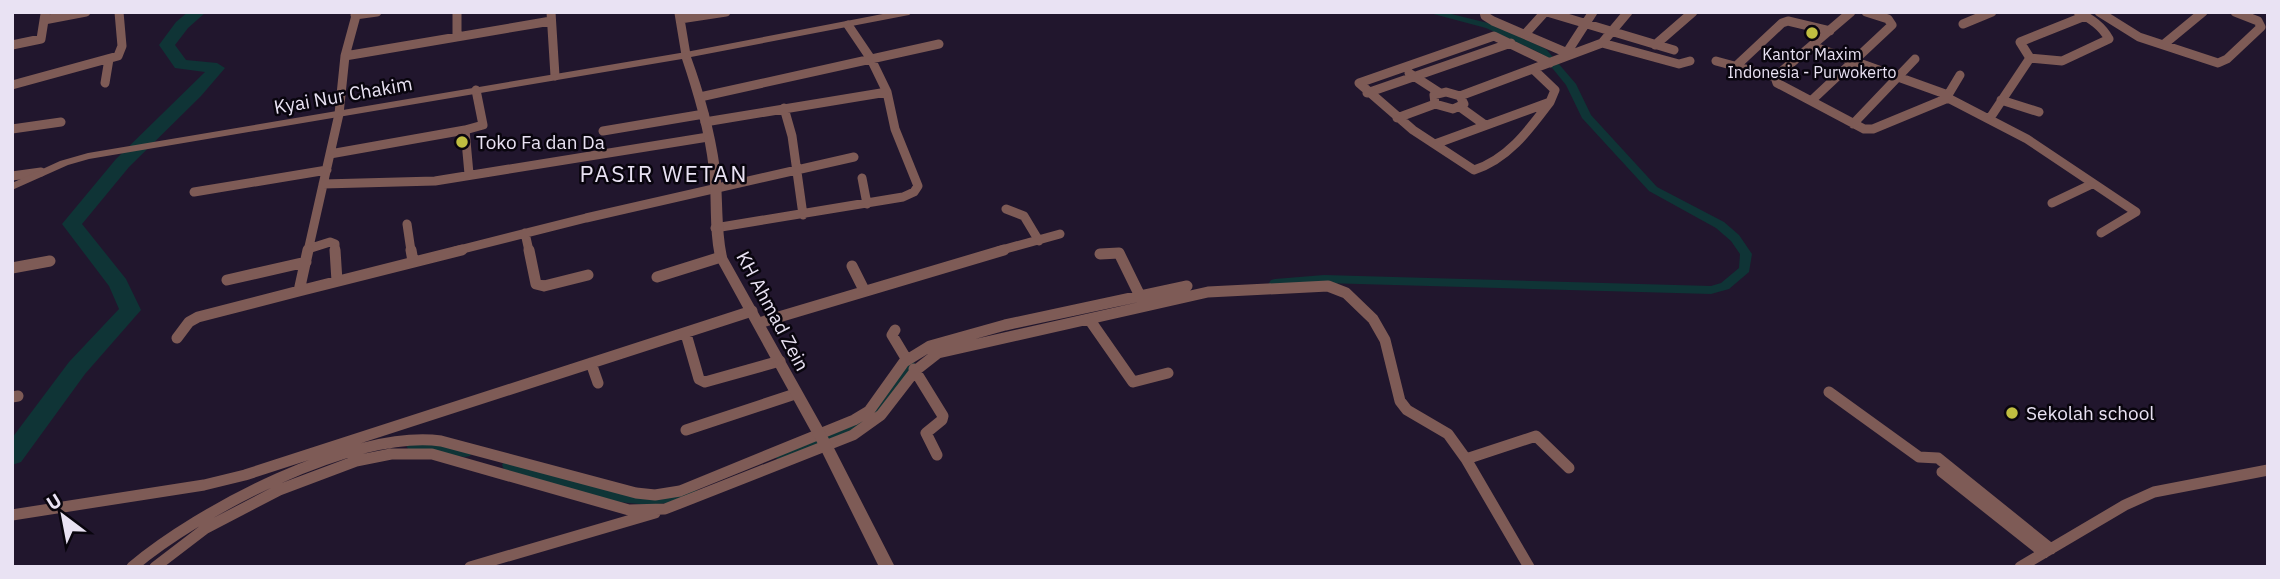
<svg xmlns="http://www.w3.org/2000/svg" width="2280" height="579" viewBox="0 0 2280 579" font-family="'IBM Plex Sans',sans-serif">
<rect width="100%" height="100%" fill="#21162d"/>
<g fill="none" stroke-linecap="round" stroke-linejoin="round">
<path fill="#0f3436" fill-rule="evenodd" d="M 1426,12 L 1443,12 L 1492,24 L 1546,49 L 1576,84 L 1591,115 L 1657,187 L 1724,222 L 1739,235 L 1752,254 L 1749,272 L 1729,289 L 1711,294 L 1324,283 L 1271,286 L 1269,283 L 1271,280 L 1275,279 L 1324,275 L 1711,286 L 1721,283 L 1739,268 L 1740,254 L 1731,241 L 1716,228 L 1649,191 L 1582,118 L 1566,85 L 1540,53 L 1486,28 Z
M 909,360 L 914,362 L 916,365 L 877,418 L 850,435 L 788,461 L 783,462 L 778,461 L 776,457 L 778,453 L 840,427 L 867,410 L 904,362 Z
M 413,440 L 465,447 L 470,448 L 472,452 L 470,456 L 465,457 L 413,450 L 408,449 L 406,445 L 408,441 Z
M 509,460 C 547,471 586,487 626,492 C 640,493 655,494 669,492 C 679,491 687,486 696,489 L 698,493 L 696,497 C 631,518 566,488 504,469 L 502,465 L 504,461 Z"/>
<path fill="#0f3436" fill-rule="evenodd" d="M 188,12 L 206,12 L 188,28 L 175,45 L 186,60 L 217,63 L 225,68 L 201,96 L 129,167 L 82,224 L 126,279 L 141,310 L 85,374 L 21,462 L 12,465 L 12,438 L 69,362 L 119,309 L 109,286 L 62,224 L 116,159 L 205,72 L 175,68 L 159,45 L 176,22 Z"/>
<path stroke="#7e5b56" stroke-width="9" d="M 457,12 L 457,37
M 551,12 L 555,76
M 1484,12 L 1485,16 L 1493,21 L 1565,52
M 1547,12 L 1674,50
M 2078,12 C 2091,19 2102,26 2109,39 L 2062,61 L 2030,58 L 2020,42 L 2085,16
M 2099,12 L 2139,37 L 2218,63 L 2227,59 L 2261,27 L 2258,21 L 2235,12
M 679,13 L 686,55
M 355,15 L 377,12
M 680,19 L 726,12
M 44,20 L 86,12
M 1963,24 L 1992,12
M 1526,33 L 1545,12
M 1602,43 L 1679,64 L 1690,61
M 12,45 L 41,39 L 45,14
M 1655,45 L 1693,12
M 2163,45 L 2203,12
M 1812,46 L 1948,95 L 1948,98 L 2027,139 L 2136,212 L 2101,233
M 345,56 L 551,21
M 1564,57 L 1593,12
M 1716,61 L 1775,77 L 1777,83 L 1864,129 L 1873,129 L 1948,98
M 1550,63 L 1494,36 L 1359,83 L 1413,130 L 1474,170 C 1508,159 1529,130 1550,102
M 1735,67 L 1782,23 L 1788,21 L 1830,31
M 1409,73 L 1440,93
M 1775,77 L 1851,12
M 105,83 L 109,59
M 12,85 L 118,56 L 122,46 L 119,12
M 1446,92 L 1460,96 L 1464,104 L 1453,109 L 1435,104 L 1434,95 Z
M 1367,93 L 1511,43
M 1948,95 L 1960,75
M 1460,96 L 1602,43 L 1628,12
M 700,97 L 939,44
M 2001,100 L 2039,112
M 1811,101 L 1892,25 L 1888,19 L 1866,12
M 1460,107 L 1485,125
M 784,108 L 792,136 L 803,215
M 1397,118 L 1435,104
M 1990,118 L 2030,58
M 705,122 L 887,92
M 1853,124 L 1915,59
M 12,129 L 61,122
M 603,131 L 704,114
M 1435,144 L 1550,102 L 1555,90 L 1534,70
M 330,154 L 465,130
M 469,174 L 465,130 L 483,125 L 476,90
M 12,176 L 41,172
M 862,178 L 867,204
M 323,184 L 435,181 L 708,137
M 194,192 L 327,170
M 2052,203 L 2092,184
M 1006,209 L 1024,216 L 1039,241
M 407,224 L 411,251
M 715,228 L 903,197 L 914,192 L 918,186 L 895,129 L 887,92 L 871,59 L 848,25
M 525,233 L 529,251
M 308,249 L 330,242 L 335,244 L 335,251
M 308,251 L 339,114 L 345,56 L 357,12
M 455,251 L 586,218 L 854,157
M 998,251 L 1060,234"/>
<path stroke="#7e5b56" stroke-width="11" d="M 308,250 L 299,291 L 462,250
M 335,250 L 337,281
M 411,250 L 413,261
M 529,250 L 536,284 L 544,286 L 588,275
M 1100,254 L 1119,253 L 1142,300
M 852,266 L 864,290
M 12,268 L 50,261
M 657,277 L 721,257
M 227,280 L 306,262
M 1089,319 L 1133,382 L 1168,373
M 759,323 L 1004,250
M 895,330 L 892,335 L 907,360
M 686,334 L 699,379 L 705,382 L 780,361
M 177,338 L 189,322 L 198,317 L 299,291
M 591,363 L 598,383
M 914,369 L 943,416 L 942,420 L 926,433 L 937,455
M 1829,392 L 1919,457 L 1938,458 L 2051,549
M 12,397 L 18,396
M 686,430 L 795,394
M 1942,472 L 2044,553
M 12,515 L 204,485 L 245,475 L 752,311
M 132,567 C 198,511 353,429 441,441 L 636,493 L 655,495 L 680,491 L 854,420 L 869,411 L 904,362 L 930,346 L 1005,325 L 1187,286
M 155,567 L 206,528 L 279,490 L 356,461 L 391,454 L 432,454 L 629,510 L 665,509 L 853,435 L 881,415 L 915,371 L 938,353 L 1208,292 L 1328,286 L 1346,293 L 1373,319 L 1385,340 L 1400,401 L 1407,410 L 1448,434 L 1466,459
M 470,567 L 655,513
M 1529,567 L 1466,459 L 1536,436 L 1569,468
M 2020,567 L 2125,505 L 2154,492 L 2268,470"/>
<path fill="#7e5b56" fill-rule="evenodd" d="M 893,12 L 913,12 L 909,15 L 691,57 C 704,93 715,131 720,169 C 723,198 721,228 727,257 L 833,446 L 895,567 L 879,567 L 819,446 L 715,257 C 709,228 712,199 709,170 C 705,132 694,95 682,59 L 89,159 L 68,165 L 12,190 L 12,183 L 60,161 L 88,153 L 686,52 Z"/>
</g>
<g fill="#c0be40" stroke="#09050e" stroke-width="2.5">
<circle cx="1812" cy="33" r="7"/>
<circle cx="462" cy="142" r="7"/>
<circle cx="2012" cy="413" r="7"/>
</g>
<g text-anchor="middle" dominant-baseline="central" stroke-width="5" stroke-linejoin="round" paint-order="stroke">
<g font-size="16" fill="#e9e2f3" stroke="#09050e">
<text x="1812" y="54">Kantor Maxim<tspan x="1812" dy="18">Indonesia - Purwokerto</tspan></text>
</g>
<g font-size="19" fill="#e9e2f3" stroke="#09050e">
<text transform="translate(343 95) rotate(-10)">Kyai Nur Chakim</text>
<text transform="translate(773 311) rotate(62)">KH Ahmad Zein</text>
</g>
<g font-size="19" fill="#e9e2f3" stroke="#09050e" text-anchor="start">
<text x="476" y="142">Toko Fa dan Da</text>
<text x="2026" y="413">Sekolah school</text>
</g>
<g font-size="23" letter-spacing="2" fill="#e9e2f3" stroke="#09050e">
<text x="664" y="173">PASIR WETAN</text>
</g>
</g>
<rect width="2280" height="579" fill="none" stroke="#e9e2f3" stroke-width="28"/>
<g transform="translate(63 516) rotate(328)" stroke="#09050e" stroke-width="5" paint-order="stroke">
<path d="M0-5L12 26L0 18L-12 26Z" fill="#e9e2f3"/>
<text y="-10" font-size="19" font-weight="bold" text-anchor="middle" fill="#e9e2f3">U</text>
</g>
</svg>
